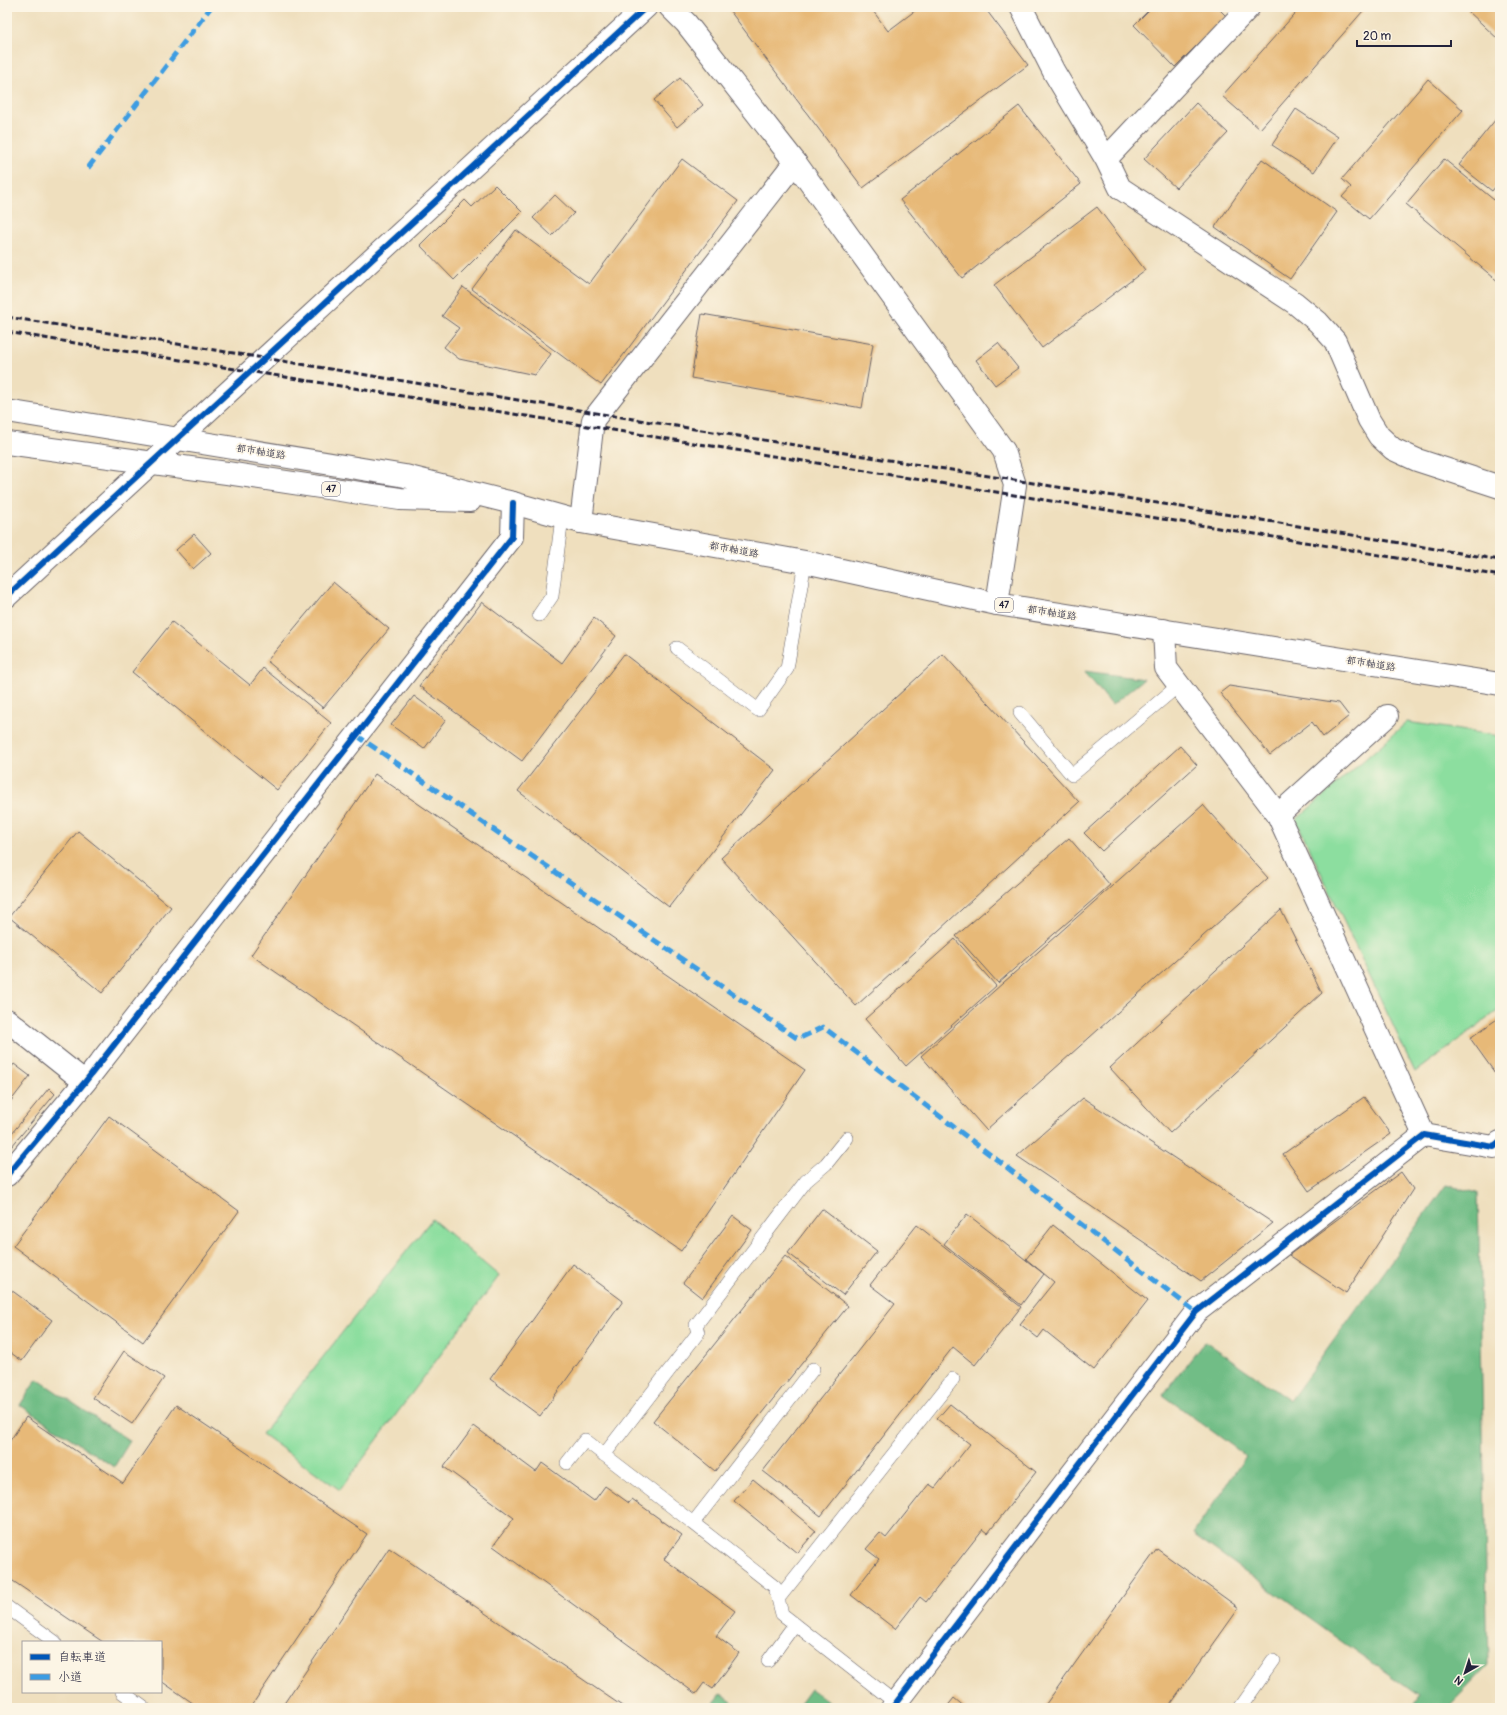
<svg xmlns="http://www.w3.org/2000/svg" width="1507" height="1715" viewBox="0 0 1507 1715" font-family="Pangolin,'Klee One',sans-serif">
<rect width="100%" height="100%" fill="#fcf5e5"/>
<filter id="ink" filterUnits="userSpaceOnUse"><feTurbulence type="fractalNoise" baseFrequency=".025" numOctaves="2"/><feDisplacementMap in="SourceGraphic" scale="8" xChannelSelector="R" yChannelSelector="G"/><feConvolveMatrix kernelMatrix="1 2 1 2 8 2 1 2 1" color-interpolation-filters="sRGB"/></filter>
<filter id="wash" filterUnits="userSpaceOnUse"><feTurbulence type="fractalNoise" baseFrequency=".012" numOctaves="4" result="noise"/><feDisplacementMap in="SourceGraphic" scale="16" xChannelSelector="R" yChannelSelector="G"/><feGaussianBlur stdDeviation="0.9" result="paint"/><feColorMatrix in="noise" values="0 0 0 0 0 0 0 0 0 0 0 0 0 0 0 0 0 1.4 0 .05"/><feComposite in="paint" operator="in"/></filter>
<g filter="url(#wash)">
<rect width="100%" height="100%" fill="#efdfbe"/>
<path fill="#8cde9f" stroke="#57806d" d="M 1407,722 L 1500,736 L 1500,1009 L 1415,1072 L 1296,820 Z
M 432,1219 L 499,1276 L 340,1490 L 262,1434 Z"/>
<path fill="#71bd86" stroke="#4a7060" d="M 1084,671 L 1144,679 L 1112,705 Z
M 1446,1185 L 1478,1193 L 1488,1666 L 1447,1708 L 1412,1708 L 1419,1696 L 1193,1534 L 1246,1456 L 1163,1395 L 1205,1341 L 1290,1401 Z
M 37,1379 L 130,1441 L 114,1467 L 20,1405 Z
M 811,1689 L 838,1708 L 797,1708 Z
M 721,1694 L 740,1708 L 710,1708 Z"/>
<g id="blocks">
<path fill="#e7b978" d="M 727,7 L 870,7 L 888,31 L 920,7 L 984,7 L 1028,65 L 863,188 Z
M 1152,7 L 1217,7 L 1226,16 L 1175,67 L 1134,25 Z
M 1301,7 L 1358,7 L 1363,11 L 1260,129 L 1222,96 Z
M 1471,7 L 1500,7 L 1500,41 L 1467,10 Z
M 680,78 L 703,105 L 677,127 L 654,100 Z
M 1428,79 L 1463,110 L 1369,219 L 1342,197 L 1351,187 L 1342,179 Z
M 1196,103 L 1228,133 L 1176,188 L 1144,159 Z
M 1019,106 L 1081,184 L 962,278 L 900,200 Z
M 1296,109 L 1338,137 L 1314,172 L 1272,145 Z
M 1500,114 L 1500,181 L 1492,191 L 1459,165 Z
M 682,159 L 738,201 L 601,385 L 472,289 L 516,230 L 589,284 Z
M 1262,159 L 1337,212 L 1290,279 L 1215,227 Z
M 1444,159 L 1494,200 L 1500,193 L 1500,283 L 1406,204 Z
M 495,185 L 522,212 L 454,280 L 420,245 L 465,200 L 472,207 Z
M 555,195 L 574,213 L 552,236 L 533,218 Z
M 1097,207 L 1145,270 L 1042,348 L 994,285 Z
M 463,287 L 551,354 L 535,375 L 459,359 L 444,347 L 459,328 L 442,316 Z
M 702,314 L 873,344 L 862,408 L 691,378 Z
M 998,343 L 1018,368 L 995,385 L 976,360 Z
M 194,534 L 211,553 L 193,569 L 176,550 Z
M 333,582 L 389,629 L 323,708 L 267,661 Z
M 482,602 L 562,663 L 594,618 L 616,636 L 522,761 L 419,686 Z
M 172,622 L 250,685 L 263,668 L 331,723 L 277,790 L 132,672 Z
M 624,654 L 775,770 L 669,907 L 518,791 Z
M 943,654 L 1079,802 L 856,1006 L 721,858 Z
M 1229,686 L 1339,703 L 1349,716 L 1323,737 L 1312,722 L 1270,755 L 1220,693 Z
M 414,696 L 446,720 L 424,749 L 391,725 Z
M 1180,746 L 1197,765 L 1102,851 L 1084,833 Z
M 375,774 L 805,1070 L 681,1251 L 251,955 Z
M 1203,805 L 1268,878 L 986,1130 L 921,1056 Z
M 78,831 L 171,907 L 102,993 L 9,917 Z
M 1069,838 L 1110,885 L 998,983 L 956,936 Z
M 1281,910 L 1322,993 L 1170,1133 L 1110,1068 Z
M 955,939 L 996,986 L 906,1066 L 865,1019 Z
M 1500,1017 L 1500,1080 L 1470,1038 Z
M 14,1064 L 30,1076 L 7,1106 L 7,1073 Z
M 49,1088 L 55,1094 L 7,1152 L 7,1139 Z
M 1364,1097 L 1391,1134 L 1309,1191 L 1283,1154 Z
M 1083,1098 L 1273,1223 L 1201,1281 L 1017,1156 Z
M 109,1116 L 239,1211 L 143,1342 L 13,1246 Z
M 1401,1172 L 1413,1189 L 1346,1293 L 1289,1255 Z
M 822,1209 L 877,1251 L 843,1295 L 788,1253 Z
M 967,1214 L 1044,1274 L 1021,1305 L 944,1244 Z
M 733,1216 L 752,1230 L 702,1298 L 683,1283 Z
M 917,1225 L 1021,1307 L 975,1365 L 953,1347 L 821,1516 L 763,1471 L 895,1304 L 870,1285 Z
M 1053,1225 L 1148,1301 L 1094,1370 L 1044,1330 L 1038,1338 L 1020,1324 L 1054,1282 L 1026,1259 Z
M 785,1256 L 848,1306 L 715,1471 L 653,1421 Z
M 573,1264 L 623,1301 L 540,1416 L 490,1379 Z
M 7,1287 L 52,1320 L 22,1361 L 7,1350 Z
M 124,1351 L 164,1378 L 132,1424 L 93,1398 Z
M 950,1404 L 1036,1472 L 988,1533 L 983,1529 L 926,1602 L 920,1597 L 895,1629 L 851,1595 L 879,1559 L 866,1549 L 880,1533 L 886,1538 L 929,1484 L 935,1488 L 970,1444 L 937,1419 Z
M 176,1405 L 367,1534 L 250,1708 L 200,1708 L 161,1681 L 161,1642 L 103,1642 L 7,1577 L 7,1445 L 26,1417 L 123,1483 Z
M 474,1426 L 536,1472 L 542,1463 L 594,1501 L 605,1486 L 629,1503 L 632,1499 L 682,1535 L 664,1559 L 735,1611 L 716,1636 L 739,1653 L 713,1689 L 704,1683 L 696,1694 L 493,1546 L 514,1518 L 444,1467 Z
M 753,1479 L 816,1531 L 797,1553 L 734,1501 Z
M 389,1548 L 625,1708 L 281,1708 Z
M 1157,1549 L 1239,1608 L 1168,1708 L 1043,1708 Z
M 954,1698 L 966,1708 L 946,1708 Z"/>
</g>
</g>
<g filter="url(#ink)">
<use href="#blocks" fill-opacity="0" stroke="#6a6469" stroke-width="1"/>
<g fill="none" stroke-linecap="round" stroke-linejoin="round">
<defs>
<path id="service" d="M 539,615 L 552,596 L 562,517
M 677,648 L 758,710 L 787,669 L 805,562
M 1020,713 L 1072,775 L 1179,685
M 813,1369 L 693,1523 L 775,1587 L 782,1614 L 896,1703
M 604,1455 L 698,1333 L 696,1325 L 806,1181 L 826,1164 L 847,1138
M 567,1463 L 585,1440 L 693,1523
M 778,1599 L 953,1379
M 7,1607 L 55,1642
M 768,1661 L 795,1624
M 122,1692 L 144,1708
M 1240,1708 L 1273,1661"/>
<path id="minor" d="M 1021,7 L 1054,72 L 1106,159 L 1120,188 L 1295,303 L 1318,322 L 1335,341 L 1369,420 L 1379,436 L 1393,449 L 1417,460 L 1500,487
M 1106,159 L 1249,7
M 581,522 L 593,420 L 795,162
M 1278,815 L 1387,716
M 7,1020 L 85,1082
M 7,1175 L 85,1082 L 512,537 L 513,503
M 892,1708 L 1196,1312 L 1424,1135 L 1494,1147 L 1500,1142"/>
<path id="tertiary" d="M 670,7 L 686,23 L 795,162 L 1004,451 L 1015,485 L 997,604
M 7,596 L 646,7
M 1164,630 L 1166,668 L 1278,815 L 1424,1135"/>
<path id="primary" d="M 7,411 L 405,476 L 513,503 L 581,522 L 805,562 L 997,604 L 1500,684
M 7,443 L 227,473 L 400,499 L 470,501"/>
</defs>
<use href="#service" stroke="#6a6469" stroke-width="14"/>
<use href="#minor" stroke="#6a6469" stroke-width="24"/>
<use href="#tertiary" stroke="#6a6469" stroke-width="24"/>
<use href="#primary" stroke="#6a6469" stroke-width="24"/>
<use href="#service" stroke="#fff" stroke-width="13"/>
<use href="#minor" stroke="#fff" stroke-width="22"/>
<use href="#tertiary" stroke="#fff" stroke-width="22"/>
<use href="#primary" stroke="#fff" stroke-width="22"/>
<path stroke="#22223b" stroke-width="3" stroke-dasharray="6 3" stroke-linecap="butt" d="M 7,317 C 220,350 432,386 645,421 C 930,467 1215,511 1500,560
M 7,332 L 1317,544 L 1500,576"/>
<path stroke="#3c9ce2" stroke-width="5" stroke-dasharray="10 5" stroke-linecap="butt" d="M 88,168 L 211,7
M 356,735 L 798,1039 L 823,1027 L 1196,1312"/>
<defs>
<path id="cycleway" d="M 7,596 L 646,7
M 7,1175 L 85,1082 L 512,537 L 513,503
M 892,1708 L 1196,1312 L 1424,1135 L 1494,1147 L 1500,1142"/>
</defs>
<use href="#cycleway" stroke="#fcf5e5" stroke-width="8"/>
<use href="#cycleway" stroke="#0057b8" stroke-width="6"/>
</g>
</g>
<g text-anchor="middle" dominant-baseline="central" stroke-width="3" stroke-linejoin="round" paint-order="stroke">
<g fill="#fcf5e5" stroke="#63616e" stroke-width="1">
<rect x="322" y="482" width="18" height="14" rx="3"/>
<rect x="995" y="598" width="18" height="14" rx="3"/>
</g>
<g font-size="9" font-weight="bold" fill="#22223b">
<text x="331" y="489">47</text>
<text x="1004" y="605">47</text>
</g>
<g font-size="10" fill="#22223b" stroke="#fcf5e5">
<text transform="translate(261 452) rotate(9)">都市軸道路</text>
<text transform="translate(734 550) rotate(10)">都市軸道路</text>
<text transform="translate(1052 613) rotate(9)">都市軸道路</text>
<text transform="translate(1371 664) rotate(9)">都市軸道路</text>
</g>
</g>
<rect width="1507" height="1715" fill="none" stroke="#fcf5e5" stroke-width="24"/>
<rect x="22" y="1641" width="140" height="52" fill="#fcf5e5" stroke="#a5a1a1"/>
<rect x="30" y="1654" width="20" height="6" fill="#0057b8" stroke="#a5a1a1"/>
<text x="58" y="1661" font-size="12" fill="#22223b">自転車道</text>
<rect x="30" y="1674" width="20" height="6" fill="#3c9ce2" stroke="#a5a1a1"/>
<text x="58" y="1681" font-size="12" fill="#22223b">小道</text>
<g transform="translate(1465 1673) rotate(219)" stroke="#fcf5e5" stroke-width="3" paint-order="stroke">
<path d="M0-3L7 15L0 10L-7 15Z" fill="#22223b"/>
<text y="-6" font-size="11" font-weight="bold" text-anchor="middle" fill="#22223b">N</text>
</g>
<path d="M1357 40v6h94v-6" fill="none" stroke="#22223b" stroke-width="2"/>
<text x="1363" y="40" font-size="12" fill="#22223b" stroke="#fcf5e5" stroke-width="3" paint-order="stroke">20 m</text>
</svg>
